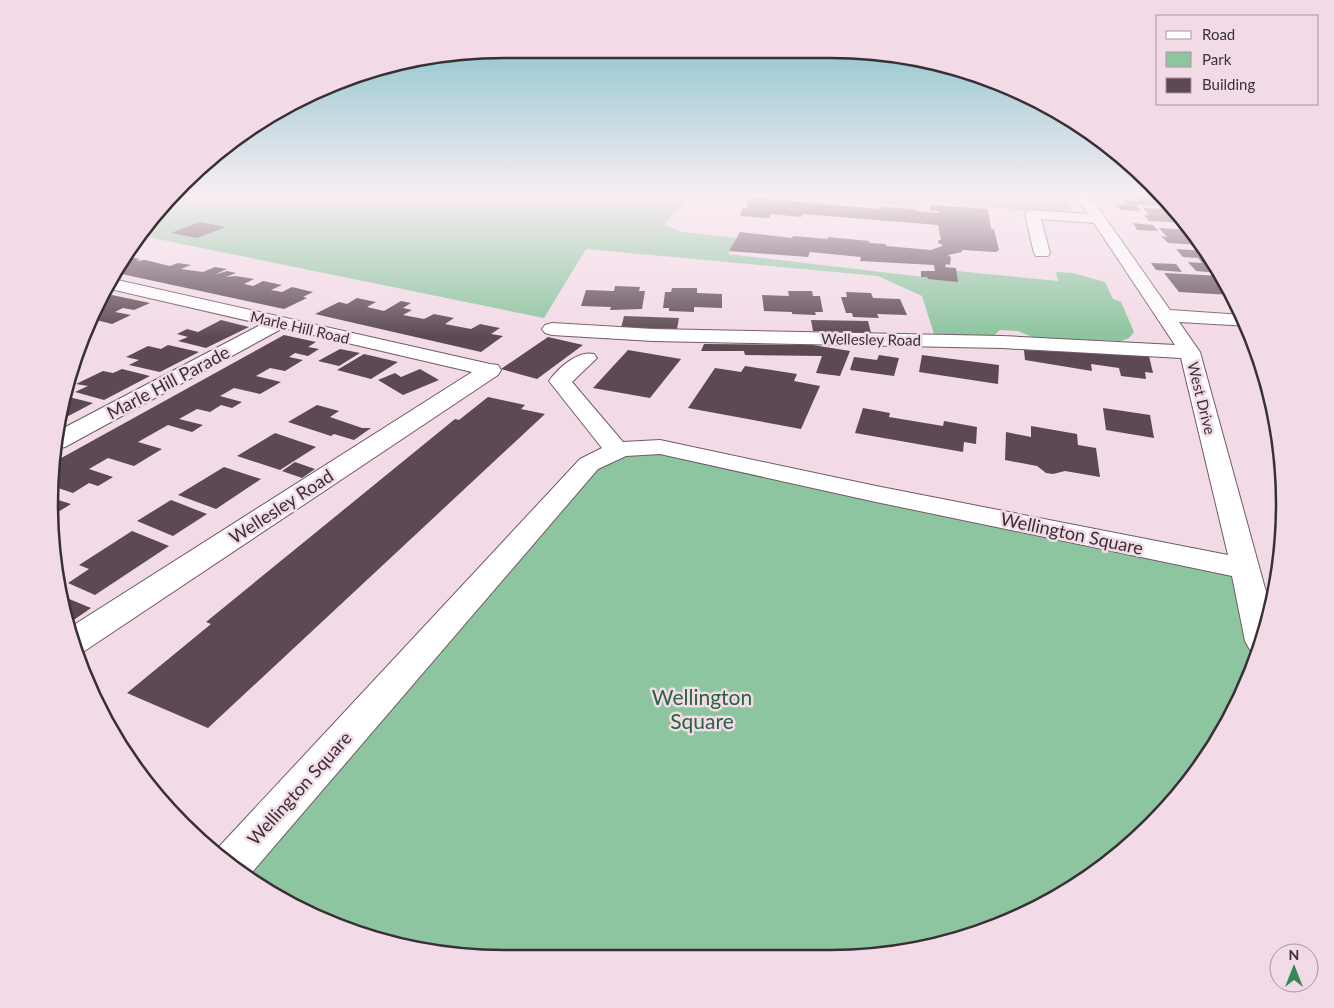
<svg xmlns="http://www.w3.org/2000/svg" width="1334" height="1008" viewBox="0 0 1334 1008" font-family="Lato,sans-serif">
<rect width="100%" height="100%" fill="#f2dae6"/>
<path fill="#8cc59f" d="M 172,196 L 690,196 L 666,222 L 666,225 L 681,232 L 736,238 L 728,254 L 924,277 L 946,270 L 1058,281 L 1056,272 L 1073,273 L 1105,282 L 1113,299 L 1121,302 L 1134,332 L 1129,338 L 1121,341 L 1035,338 L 1018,331 L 1000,330 L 992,337 L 934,334 L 922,296 L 878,276 L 586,249 L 544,318 L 143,236 Z
M 748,196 L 1066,196 L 1072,209 L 1062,214 L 976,206 L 956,201 L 928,201 L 910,206 L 849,200 L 843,201 Z
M 636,447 L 1246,569 L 1262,641 L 1251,678 L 1209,757 L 1152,826 L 1083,882 L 977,935 L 889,955 L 445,955 L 357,935 L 276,898 L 231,864 L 589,464 Z"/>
<path fill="#5c4953" d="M 1135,196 L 1154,196 L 1164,206 L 1127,204 L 1124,200 L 1140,201 Z
M 749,197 L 878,209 L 878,207 L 916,209 L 916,211 L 939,213 L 939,211 L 930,210 L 930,205 L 988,209 L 991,229 L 994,229 L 999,250 L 996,252 L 962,250 L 962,252 L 948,255 L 951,257 L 950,265 L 946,264 L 945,267 L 956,268 L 958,282 L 928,279 L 927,277 L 921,277 L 921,271 L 935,271 L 934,265 L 860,261 L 861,257 L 810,252 L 808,257 L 729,251 L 740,232 L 792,238 L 793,236 L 828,239 L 828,237 L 869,241 L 869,243 L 886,244 L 886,246 L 931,250 L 942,246 L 942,244 L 939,244 L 938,240 L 941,240 L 938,225 L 802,214 L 801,217 L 771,214 L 769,218 L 740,216 L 743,208 L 747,208 L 749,205 L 746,205 Z
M 1115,204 L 1136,205 L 1141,211 L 1120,210 Z
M 1143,208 L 1170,209 L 1182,223 L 1149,221 L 1144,215 L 1149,215 Z
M 200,222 L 226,227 L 197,238 L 171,233 Z
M 1133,223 L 1153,225 L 1158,231 L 1137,230 Z
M 1159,228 L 1189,230 L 1203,245 L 1168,243 L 1161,236 L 1167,237 Z
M 1176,249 L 1208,251 L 1220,273 L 1196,271 L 1188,262 L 1202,263 L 1198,258 L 1183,257 Z
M 129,257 L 140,259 L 136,261 L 145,260 L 170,266 L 178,263 L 191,265 L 181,269 L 188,270 L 203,272 L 215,267 L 227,269 L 214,275 L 227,271 L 236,273 L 226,277 L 236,276 L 254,279 L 244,284 L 253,286 L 263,281 L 282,285 L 271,290 L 282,292 L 292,287 L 313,292 L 303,297 L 307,298 L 284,309 L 117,273 Z
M 1151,263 L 1176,264 L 1182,272 L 1156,270 Z
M 1164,273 L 1222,276 L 1232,295 L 1179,292 Z
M 615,286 L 640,287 L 639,291 L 645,291 L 642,309 L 610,310 L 611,307 L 581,306 L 586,290 L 614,291 Z
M 672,288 L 697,288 L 697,293 L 722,294 L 722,308 L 694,307 L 694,312 L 669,311 L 669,308 L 663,308 L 665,292 L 671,292 Z
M 788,291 L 812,291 L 813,296 L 820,296 L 823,312 L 815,312 L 816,315 L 792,314 L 792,312 L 764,311 L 762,295 L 789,296 Z
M 846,292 L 871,293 L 873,298 L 900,299 L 907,315 L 877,314 L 879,318 L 853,317 L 852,313 L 846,313 L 841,297 L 847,297 Z
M 112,295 L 150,303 L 134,310 L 123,308 L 115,312 L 131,315 L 112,324 L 96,320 L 89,323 L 96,302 Z
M 357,298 L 376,302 L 367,307 L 384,311 L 401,301 L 411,303 L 403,308 L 412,310 L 403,315 L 424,319 L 434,314 L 454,318 L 445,324 L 471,329 L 480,324 L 500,328 L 491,334 L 503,336 L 481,352 L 315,314 L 339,302 L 347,304 Z
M 624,316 L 679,318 L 677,329 L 621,328 Z
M 221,320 L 249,327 L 206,348 L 178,341 L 188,337 L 177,334 L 187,329 L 198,332 Z
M 811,320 L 868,321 L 871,333 L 813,331 Z
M 284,335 L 316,342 L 308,347 L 319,349 L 308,356 L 295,353 L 289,357 L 303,360 L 285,371 L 270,368 L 256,376 L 281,382 L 260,394 L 234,388 L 220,396 L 242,402 L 232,408 L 221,405 L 210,412 L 197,409 L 179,419 L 203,425 L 192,432 L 168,425 L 138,442 L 162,449 L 134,466 L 108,458 L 89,469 L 113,477 L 98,486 L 89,483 L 73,493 L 58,488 L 53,491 L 54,462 Z
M 548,337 L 583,345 L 537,379 L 501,369 Z
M 704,344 L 813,345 L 850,351 L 840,376 L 816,373 L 822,356 L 745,355 L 744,351 L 701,351 Z
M 168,345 L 199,352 L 160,372 L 129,365 L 139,360 L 126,357 L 148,346 L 161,349 Z
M 340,349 L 360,353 L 339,366 L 318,361 Z
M 628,350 L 681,359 L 650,398 L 593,388 Z
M 1024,350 L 1149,356 L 1153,373 L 1145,372 L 1146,379 L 1121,376 L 1119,368 L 1091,364 L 1092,371 L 1025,360 Z
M 364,354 L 398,362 L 371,379 L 337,370 Z
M 879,355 L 899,358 L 894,376 L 850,370 L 854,357 L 877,360 Z
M 922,355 L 999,365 L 998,384 L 919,372 Z
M 745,366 L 797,374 L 794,381 L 820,386 L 801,429 L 688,408 L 715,368 L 741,372 Z
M 122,369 L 150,376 L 104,400 L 75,392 L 88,386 L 76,384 L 103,371 L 113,373 Z
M 420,369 L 439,380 L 403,395 L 378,380 L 395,373 L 401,377 Z
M 64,396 L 65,396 L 93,403 L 57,422 Z
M 488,397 L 525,405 L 521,409 L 545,414 L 208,728 L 127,693 L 211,624 L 206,622 L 455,419 L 459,420 Z
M 317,405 L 339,411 L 330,417 L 362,428 L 371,428 L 354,440 L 334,434 L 331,436 L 288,422 Z
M 863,408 L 890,413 L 889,417 L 943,426 L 944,421 L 977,427 L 976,444 L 964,442 L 963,452 L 855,433 Z
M 1103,408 L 1150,415 L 1154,438 L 1106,430 Z
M 1031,426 L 1077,434 L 1078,445 L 1096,448 L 1100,477 L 1065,471 L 1053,474 L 1046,473 L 1037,466 L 1005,460 L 1006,432 L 1031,437 Z
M 275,433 L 316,447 L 280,470 L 237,456 Z
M 295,462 L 315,469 L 302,478 L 282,471 Z
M 224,467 L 261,479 L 216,509 L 178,495 Z
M 52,498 L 71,504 L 58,512 L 51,509 Z
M 171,500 L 207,514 L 173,536 L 137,521 Z
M 132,531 L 169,546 L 95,595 L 68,583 L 89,569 L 79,565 Z
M 62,596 L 91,608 L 68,624 Z"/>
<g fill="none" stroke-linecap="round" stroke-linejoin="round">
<defs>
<path id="minor" d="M 1076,196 L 1090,196 L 1170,310 L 1243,315 L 1249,326 L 1179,322 L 1200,352 L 1271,610 L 1258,652 L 1250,650 L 1245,641 L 1232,576 L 876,502 L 660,454 L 626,456 L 598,469 L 248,877 L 215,851 L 580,459 L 602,448 L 549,381 C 558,368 578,350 594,354 L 597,358 L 572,382 L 623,442 L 660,440 L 876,486 L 1228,555 L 1181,358 L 1002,348 L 653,341 L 552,335 L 545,333 L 542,329 L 545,325 L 552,323 L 653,329 L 1002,336 L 1175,345 L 1094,223 L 1041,219 L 1050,253 L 1048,256 L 1036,256 L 1034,253 L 1025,214 L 1027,211 L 1032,210 L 1088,214 Z
M 113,279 L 490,364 L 498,365 L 501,370 L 498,375 L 83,652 L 75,654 L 69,628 L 472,372 L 283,328 L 65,447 L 55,449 L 56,432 L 262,324 L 106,288 Z"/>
</defs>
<use href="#minor" stroke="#705b66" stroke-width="2"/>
<use href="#minor" fill="#fff" fill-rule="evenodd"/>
</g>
<linearGradient id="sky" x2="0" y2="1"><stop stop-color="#78bcc5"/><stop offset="0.58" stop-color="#f9eef4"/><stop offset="1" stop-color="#f9eef4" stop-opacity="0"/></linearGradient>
<rect width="1334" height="337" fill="url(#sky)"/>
<g text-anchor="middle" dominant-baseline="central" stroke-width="5" stroke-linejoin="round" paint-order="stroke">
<g font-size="15" fill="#393035" stroke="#f2dae6">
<text transform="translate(300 327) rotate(13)">Marle Hill Road</text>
<text transform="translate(871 339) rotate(1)">Wellesley Road</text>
<text transform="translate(1202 398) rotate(76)">West Drive</text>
</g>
<g font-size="18" fill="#393035" stroke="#f2dae6">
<text transform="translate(168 382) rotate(-28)">Marle Hill Parade</text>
<text transform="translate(281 506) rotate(-33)">Wellesley Road</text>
<text transform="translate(1072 533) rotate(12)">Wellington Square</text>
<text transform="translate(299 788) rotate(-48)">Wellington Square</text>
</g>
<g font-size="21" fill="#25643f" stroke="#f2dae6">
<text x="702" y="696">Wellington<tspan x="702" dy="24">Square</tspan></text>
</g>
</g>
<path d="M0 0H1334V1008H0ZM504 58H830A446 446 0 0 1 1276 504V504A446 446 0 0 1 830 950H504A446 446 0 0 1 58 504V504A446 446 0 0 1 504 58Z" fill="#f2dae6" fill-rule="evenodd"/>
<path fill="none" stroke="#393035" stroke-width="2.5" d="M504 58H830A446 446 0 0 1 1276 504V504A446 446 0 0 1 830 950H504A446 446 0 0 1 58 504V504A446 446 0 0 1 504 58Z"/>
<rect x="1156" y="15" width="162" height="90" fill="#f2dae6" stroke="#a8969f"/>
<rect x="1166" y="31" width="25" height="8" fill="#ffffff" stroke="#a8969f"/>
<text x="1202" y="40" font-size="15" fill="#393035">Road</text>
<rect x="1166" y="52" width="25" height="15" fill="#8cc59f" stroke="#a8969f"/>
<text x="1202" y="65" font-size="15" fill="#393035">Park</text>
<rect x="1166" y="78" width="25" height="15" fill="#5c4953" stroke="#a8969f"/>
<text x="1202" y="90" font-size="15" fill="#393035">Building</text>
<g transform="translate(1294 968)"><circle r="24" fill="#f2dae6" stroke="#a8969f"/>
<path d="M0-4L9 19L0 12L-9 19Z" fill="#368757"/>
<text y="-8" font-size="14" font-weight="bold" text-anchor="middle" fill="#393035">N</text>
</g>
</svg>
